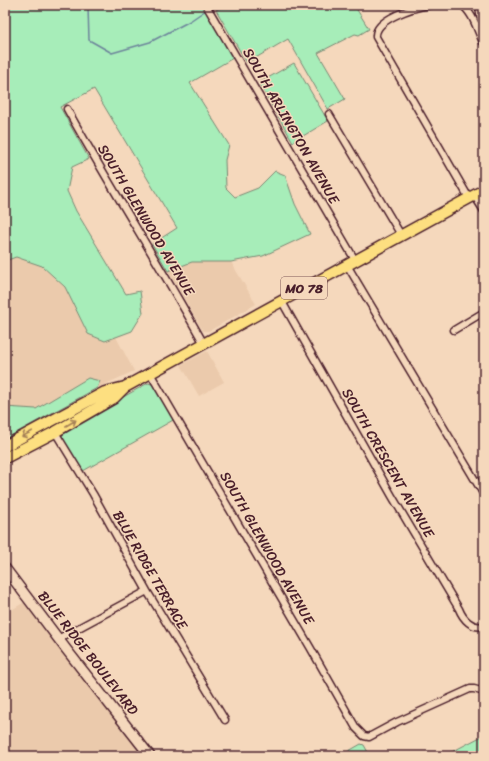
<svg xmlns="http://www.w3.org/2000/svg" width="489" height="761" viewBox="0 0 489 761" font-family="Sriracha,sans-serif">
<rect width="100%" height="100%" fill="#f5d8bc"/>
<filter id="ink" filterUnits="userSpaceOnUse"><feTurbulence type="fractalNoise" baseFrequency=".025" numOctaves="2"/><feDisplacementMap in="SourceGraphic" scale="8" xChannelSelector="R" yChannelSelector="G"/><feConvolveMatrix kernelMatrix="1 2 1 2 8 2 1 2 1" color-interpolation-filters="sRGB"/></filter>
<g filter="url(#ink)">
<path fill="#ebcaac" d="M 16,257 L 42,266 L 65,287 L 88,334 L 105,341 L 116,337 L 134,371 L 97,388 L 100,381 L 88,378 L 36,409 L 5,407 L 5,261 Z
M 192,262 L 231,262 L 256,304 L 209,331 L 203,331 L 168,271 Z
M 207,351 L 224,382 L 199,396 L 181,365 Z
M 26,601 L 144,756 L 5,756 L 5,614 Z"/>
<path fill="#a7edb9" stroke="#788672" d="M 5,5 L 100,5 L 102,8 L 107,5 L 115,5 L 116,6 L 118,5 L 202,5 L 233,58 L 190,83 L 229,145 L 225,160 L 226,188 L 235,197 L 258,188 L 275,171 L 285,175 L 295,204 L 310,234 L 263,256 L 231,262 L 192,262 L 168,271 L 152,244 L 177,228 L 94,89 L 60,107 L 89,159 L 72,167 L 67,191 L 76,211 L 126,294 L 140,291 L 143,313 L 132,331 L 105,341 L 88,334 L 65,287 L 42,266 L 16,257 L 5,261 Z
M 226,5 L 354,5 L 369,29 L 359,35 L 355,34 L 318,53 L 345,99 L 328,109 L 288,39 L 247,63 L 216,10 Z
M 294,63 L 328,121 L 293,142 L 259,83 Z
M 88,378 L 100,381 L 97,388 L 5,439 L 5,407 L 36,409 Z
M 148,383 L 152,384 L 155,387 L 175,419 L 83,471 L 62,439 L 62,435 L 65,430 Z
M 484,735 L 484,756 L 444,756 Z
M 361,744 L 364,745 L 370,756 L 340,756 Z"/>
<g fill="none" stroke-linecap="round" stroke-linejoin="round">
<path stroke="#6c839a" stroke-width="1.5" d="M 86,5 L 88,7 L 89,40 L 112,53 L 150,42 L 190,21 L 206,10
M 209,8 L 214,5"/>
<defs>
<path id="minor" d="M 206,5 L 355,260
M 429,5 C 415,7 374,19 376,37 L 469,198
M 462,5 C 473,13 477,30 483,42
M 479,5 L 483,38
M 67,109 C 111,188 160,265 204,344
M 329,114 L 401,235
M 474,195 L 484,211
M 347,265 L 484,495
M 281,300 L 392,496 L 459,609 C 463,619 472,629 484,626
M 454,330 L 484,312
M 150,373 L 310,647 L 356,728 L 364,736 L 369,737 L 397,722 L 470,689 L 474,689 L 481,691
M 55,432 L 93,494 L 147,591 L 225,720
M 58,639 L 147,591"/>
<path id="secondary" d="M 5,568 L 66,649 L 150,756"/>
<path id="primary" d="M 5,446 L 105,392 L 125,387 L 484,190
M 5,458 L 55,432 L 114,398 L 125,387"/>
</defs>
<use href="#minor" stroke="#4a1f2b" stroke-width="9"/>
<use href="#secondary" stroke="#4a1f2b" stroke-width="12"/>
<use href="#primary" stroke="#4a1f2b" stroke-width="13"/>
<use href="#minor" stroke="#f5d8bc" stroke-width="6"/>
<use href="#secondary" stroke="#f5d8bc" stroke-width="9"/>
<use href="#primary" stroke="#fddf80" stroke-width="10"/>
</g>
<defs><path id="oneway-shaft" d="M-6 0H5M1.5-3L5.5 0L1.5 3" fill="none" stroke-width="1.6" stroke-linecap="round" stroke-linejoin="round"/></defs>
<g stroke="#a47f56">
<use href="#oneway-shaft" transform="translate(71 423) rotate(-30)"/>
<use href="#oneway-shaft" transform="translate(27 434) rotate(152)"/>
</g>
</g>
<g text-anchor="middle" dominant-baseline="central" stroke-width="3" stroke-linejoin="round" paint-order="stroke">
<rect fill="#f5d8bc" stroke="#7d5656" stroke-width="1" x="281" y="277" width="46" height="22" rx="3"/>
<g font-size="13" font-weight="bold" fill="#4a1f2b">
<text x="304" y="288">MO 78</text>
</g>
<g font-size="14" fill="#4a1f2b" stroke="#f5d8bc">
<text transform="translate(291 126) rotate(60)">SOUTH ARLINGTON AVENUE</text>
<text transform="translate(146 220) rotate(59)">SOUTH GLENWOOD AVENUE</text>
<text transform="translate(388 463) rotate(60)">SOUTH CRESCENT AVENUE</text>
<text transform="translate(267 548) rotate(60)">SOUTH GLENWOOD AVENUE</text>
<text transform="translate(150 570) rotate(60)">BLUE RIDGE TERRACE</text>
<text transform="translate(88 653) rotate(52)">BLUE RIDGE BOULEVARD</text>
</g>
</g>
<rect width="489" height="761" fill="none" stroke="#f5d8bc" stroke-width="20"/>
<rect x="10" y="10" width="469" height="741" fill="none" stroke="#4a1f2b" stroke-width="1.5" filter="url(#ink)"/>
</svg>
